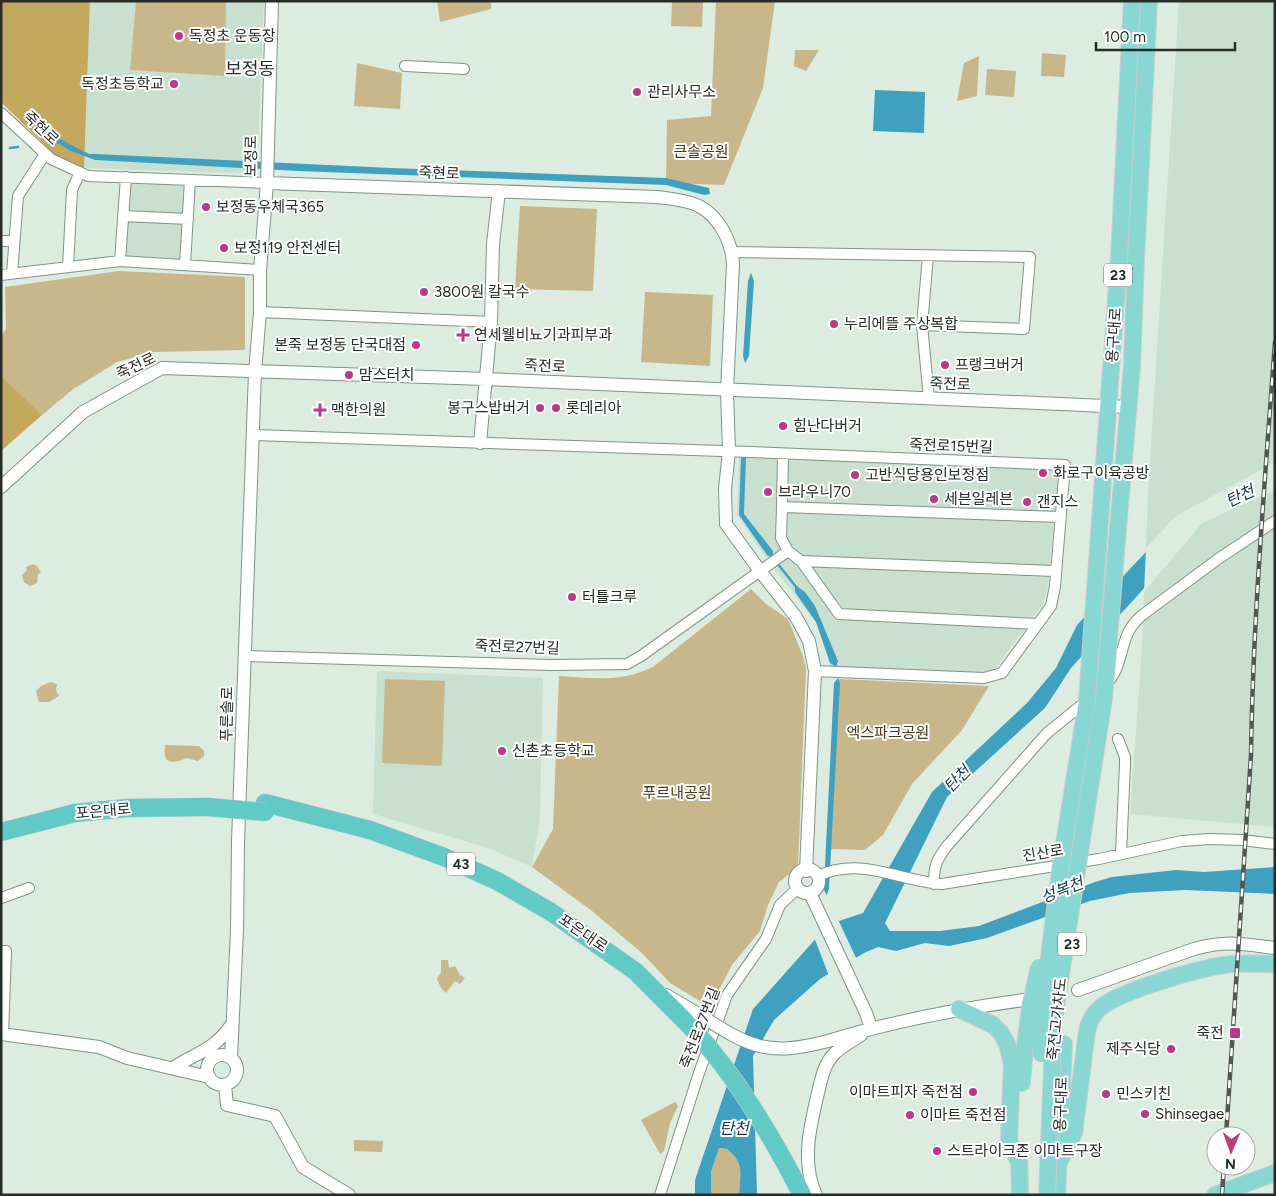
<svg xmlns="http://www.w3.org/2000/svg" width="1276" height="1196" viewBox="0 0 1276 1196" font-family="Figtree,'Noto Sans KR',sans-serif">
<rect width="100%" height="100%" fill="#dcece1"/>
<path fill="#c9e0d0" d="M 90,1 L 264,1 L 257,174 L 84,168 Z
M 1179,1 L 1275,1 L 1275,827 L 1130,814 L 1142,647 L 1148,492 Z
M 127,178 L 189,181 L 184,264 L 122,260 Z
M 739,456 L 1059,467 L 1048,586 L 1043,604 L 995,669 L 980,675 L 951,675 L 829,666 L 827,644 L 817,624 L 767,559 L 737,515 Z
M 377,671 L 543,678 L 540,819 L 532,867 L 488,848 L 373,814 Z"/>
<path fill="#c8b78b" d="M 136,1 L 226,1 L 225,76 L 130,70 Z
M 437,1 L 491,1 L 491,9 L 440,22 Z
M 672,1 L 703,1 L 702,27 L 671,26 Z
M 716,1 L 775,1 L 763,88 L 724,185 L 666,183 L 667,120 L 711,116 Z
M 795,50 L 819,50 L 806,71 L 794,66 Z
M 1042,53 L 1066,55 L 1064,77 L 1041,76 Z
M 979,56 L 977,96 L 957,101 L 964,63 Z
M 357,63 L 402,73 L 400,109 L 354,106 Z
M 987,69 L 1016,71 L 1014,97 L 985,95 Z
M 520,206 L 597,209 L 593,291 L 515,289 Z
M 119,271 L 245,277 L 245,350 L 154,352 L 117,362 L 72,390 L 42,415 L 1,375 L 1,336 L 6,329 L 5,287 Z
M 645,292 L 713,295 L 710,366 L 641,362 Z
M 33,564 L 37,566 L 41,573 L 38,574 L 37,583 L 30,586 L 24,582 L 22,575 L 27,570 L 26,567 Z
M 751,589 L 766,604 L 788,619 L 803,656 L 806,668 L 798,867 L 779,882 L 768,905 L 760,931 L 732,965 L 710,1007 L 670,983 L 643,954 L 592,911 L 532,867 L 553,829 L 559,676 C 593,678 620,683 653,667 Z
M 385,679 L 445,681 L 442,764 L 440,766 L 382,763 Z
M 839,679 L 989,686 L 962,730 L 912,784 L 883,835 L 865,850 L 830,849 Z
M 51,682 L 57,684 L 56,690 L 59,696 L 49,702 L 39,702 L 36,691 L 41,686 Z
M 165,745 L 199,746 L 204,751 L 204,756 L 198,761 L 187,758 C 173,764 162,765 165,745 Z
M 441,960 L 448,960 L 449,968 L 455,966 L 460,975 L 465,978 L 460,984 L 455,981 L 446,993 L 441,988 L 437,979 L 441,972 Z
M 675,1102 L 678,1106 L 670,1123 L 664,1151 L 660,1154 L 641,1120 Z
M 354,1140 L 383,1141 L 382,1152 L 354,1151 Z
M 719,1148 L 727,1149 C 745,1164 740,1173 739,1195 L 711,1195 L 711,1172 Z"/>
<path fill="#c4a85e" d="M 1,1 L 90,1 L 84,168 L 55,155 L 1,102 Z
M 1,375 L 42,415 L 1,451 Z"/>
<path fill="#40a0bf" d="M 875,90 L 925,92 L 924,133 L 873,131 Z
M 58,138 L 89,154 L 95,154 L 391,168 L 666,178 L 709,188 L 710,194 L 704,195 L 666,185 L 298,171 L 95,160 L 71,151 L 52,140 Z
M 751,273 L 754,281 L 749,356 L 745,363 L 743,356 L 748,281 Z
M 744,454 L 746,458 L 744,514 L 773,551 L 773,558 L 767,555 L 739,515 L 741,458 Z
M 1178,518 L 1201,521 L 1139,594 L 1071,668 L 1045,708 L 947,797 L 885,923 L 890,931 L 940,931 L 979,926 L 1095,882 L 1112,877 L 1176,870 L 1204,872 L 1275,867 L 1275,894 L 1186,890 L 1129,893 L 1090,901 L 987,938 L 949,946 L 925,943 L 896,951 L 878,947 L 864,953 L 820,979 L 774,1020 L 753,1056 L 757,1195 L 739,1195 C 740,1173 745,1164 727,1149 L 719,1148 L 711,1172 L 711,1195 L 695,1195 L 695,1180 L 753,1009 L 819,935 L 809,906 L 824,887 L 834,683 L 838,678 L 840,683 L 829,889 L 823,904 L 839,921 L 863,913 L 932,792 L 1027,703 L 1056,668 L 1077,625 Z
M 795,585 L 805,592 L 815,606 L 838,661 L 836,667 L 830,663 L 816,622 L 795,592 Z"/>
<path fill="#dcece1" d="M 1275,462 L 1275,490 L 1202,523 L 1144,592 L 1146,548 L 1176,516 Z
M 824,890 L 828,898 L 826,903 L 835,913 L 857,960 L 829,976 L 814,937 L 816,935 L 812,928 L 808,909 Z"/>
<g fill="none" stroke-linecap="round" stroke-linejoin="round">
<path stroke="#40a0bf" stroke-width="2.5" d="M 10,148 L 18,147
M 777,563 L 797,588"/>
<defs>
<path id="minor" d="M 405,66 L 464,69
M 1,113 L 51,159 L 88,176 L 267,183
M 123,216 L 188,219
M 1,241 L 14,241
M 732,252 L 1030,257 L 1024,329 L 922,325
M 928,256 L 922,325 L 929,399
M 120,261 L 126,177
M 185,265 L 190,180
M 68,267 L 72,190 L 80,172
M 12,274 L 18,196 L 45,154
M 1,275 L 120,261 L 260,270
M 260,312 L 491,322
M 254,435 L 751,452 L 1065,465 L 1055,586 L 1051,606 L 1002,673 L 984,678 L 815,671
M 782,507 L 783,454
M 788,551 L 781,538 L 782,507 L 1061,517
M 801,561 L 839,614 L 1038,624
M 245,656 L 552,665 L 627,664 L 641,656 L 788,551 L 801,561 L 1055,571
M 1106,684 C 1122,669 1120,646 1130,629 C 1133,624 1137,620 1141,616 L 1218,559 L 1275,521
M 1118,739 L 1125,757 L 1125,764 L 1121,854
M 818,876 C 861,856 899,881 942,884 L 1099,859 L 1182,841 L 1210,839 L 1242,840 L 1275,844
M 934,884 C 934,865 936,861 947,846 L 1047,733 L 1088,700
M 1,898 L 29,888
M 1,951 L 6,951 L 3,1035
M 660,1195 L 699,1073 L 727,995 L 766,939 L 780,905 L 798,888"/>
<path id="tertiary" d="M 267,183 L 658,197 C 672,199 686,200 699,206 C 720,217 732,243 733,264 L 727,391 L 729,451 L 725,489 L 726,524 L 760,571 L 796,617 L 809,641 L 815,671 L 806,871
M 480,443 L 491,322 L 493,244 L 499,191
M 1,487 L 83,412 L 162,368 L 486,379 L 1128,407
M795 881a12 12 0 1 1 24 0a12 12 0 1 1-24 0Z
M 810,893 L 866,1013 L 871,1028
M 1078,990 L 1194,949 C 1227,940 1242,944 1275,948
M 666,995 L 698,1014
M 1,1034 L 99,1047 L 127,1058 L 209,1077
M 828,1041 C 893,1021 957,1009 1024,1000
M207 1070a15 15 0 1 1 30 0a15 15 0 1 1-30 0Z
M 231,1057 L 237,930 L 238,842 L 255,372 L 260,312 L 260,270 L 267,183 L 272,1
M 173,1068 C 197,1052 214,1051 232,1024
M 225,1085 L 227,1105 L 275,1116 L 303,1167 L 349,1195
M 816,1195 C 801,1163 810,1126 818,1093 C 821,1080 824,1065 833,1055 C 840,1047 853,1041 861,1035"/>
<path id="primary" d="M 1118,528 L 1132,366 L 1136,259 L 1149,1
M 1098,548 L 1119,258 L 1132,1
M 1081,845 L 1104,698
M 1063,850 L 1087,701
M 959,1009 L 993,1025 L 1001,1033 L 1007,1044 L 1012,1063 L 1009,1141 L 1019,1162
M 1022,1083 L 1025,1046
M 1019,1153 L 1020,1195
M 1058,1164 L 1074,1133 L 1087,1031 C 1089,1022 1093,1014 1100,1008 C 1120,991 1197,969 1224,965 C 1240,962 1258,964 1275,964
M 1057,1195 L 1064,1044
M 1215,1195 L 1275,1173"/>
<path id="trunk" d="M 265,803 L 370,830 L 444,857 L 497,881 L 551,912 L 635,971 L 692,1028
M 1,832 L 75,813 L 128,808 L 208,807"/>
</defs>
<use href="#minor" stroke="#839187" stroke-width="12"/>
<use href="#tertiary" stroke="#839187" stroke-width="14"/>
<use href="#primary" stroke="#cbcccb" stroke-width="18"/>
<use href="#trunk" stroke="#cbcccb" stroke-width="19"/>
<use href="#minor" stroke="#fff" stroke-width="10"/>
<use href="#tertiary" stroke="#fff" stroke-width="12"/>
<use href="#primary" stroke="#89d7d3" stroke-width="16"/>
<use href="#trunk" stroke="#62cac4" stroke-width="18"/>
<defs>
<path id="rail" d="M 1226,1136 L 1251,755 C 1253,617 1265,480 1275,342
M 1222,1195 L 1224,1166"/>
</defs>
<use href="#rail" stroke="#505853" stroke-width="4.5"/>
<use href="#rail" stroke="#fff" stroke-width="2.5" stroke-dasharray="8" stroke-linecap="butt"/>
<defs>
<path id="tertiary-bridge" d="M 698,1014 C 750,1047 766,1057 828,1041"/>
<path id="primary-bridge" d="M 1104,698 L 1118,528
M 1087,701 L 1098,548
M 1025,1046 L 1030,1008 L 1039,967
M 1041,1054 C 1044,985 1054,918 1063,850
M 1047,1195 L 1054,1019 L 1081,845"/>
<path id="trunk-bridge" d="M 208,807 L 265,812
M 692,1028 C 737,1077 772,1136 802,1195"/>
</defs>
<use href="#tertiary-bridge" stroke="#839187" stroke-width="14" stroke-linecap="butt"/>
<use href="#primary-bridge" stroke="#cbcccb" stroke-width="18" stroke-linecap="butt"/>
<use href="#trunk-bridge" stroke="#cbcccb" stroke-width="19" stroke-linecap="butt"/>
<use href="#tertiary-bridge" stroke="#fff" stroke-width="12"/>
<use href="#primary-bridge" stroke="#89d7d3" stroke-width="16"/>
<use href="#trunk-bridge" stroke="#62cac4" stroke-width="18"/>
</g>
<g fill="#ba3a84" stroke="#fff" stroke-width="2">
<circle cx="179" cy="36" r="5"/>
<circle cx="174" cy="84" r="5"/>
<circle cx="637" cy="92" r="5"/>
<circle cx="206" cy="207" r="5"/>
<circle cx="224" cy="248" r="5"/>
<circle cx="424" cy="292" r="5"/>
<circle cx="834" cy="324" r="5"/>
<path d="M460.5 327.5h5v5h5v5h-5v5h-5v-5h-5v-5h5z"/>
<circle cx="416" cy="345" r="5"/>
<circle cx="945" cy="365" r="5"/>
<circle cx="349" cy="375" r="5"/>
<circle cx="540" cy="408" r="5"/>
<circle cx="556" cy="408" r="5"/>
<path d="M317.5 402.5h5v5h5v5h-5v5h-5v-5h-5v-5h5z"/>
<circle cx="783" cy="426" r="5"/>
<circle cx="1043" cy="473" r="5"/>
<circle cx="855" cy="475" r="5"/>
<circle cx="768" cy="492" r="5"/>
<circle cx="934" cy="499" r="5"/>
<circle cx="1027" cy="502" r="5"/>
<circle cx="572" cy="597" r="5"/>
<circle cx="502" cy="751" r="5"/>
<rect x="1229" y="1027" width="12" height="12" rx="2.5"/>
<circle cx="1171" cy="1049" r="5"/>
<circle cx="973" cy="1092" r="5"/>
<circle cx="1106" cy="1094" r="5"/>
<circle cx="1145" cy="1114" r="5"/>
<circle cx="910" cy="1115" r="5"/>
<circle cx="937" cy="1151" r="5"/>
</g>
<g text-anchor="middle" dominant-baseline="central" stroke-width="4" stroke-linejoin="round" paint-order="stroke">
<g fill="#fff" stroke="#676b68" stroke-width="1">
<rect x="1104" y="263.5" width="28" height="23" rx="4"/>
<rect x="447" y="852.5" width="28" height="23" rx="4"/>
<rect x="1058" y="932.5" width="28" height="23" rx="4"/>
</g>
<g font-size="14" font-weight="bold" fill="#262c28">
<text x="1118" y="275">23</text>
<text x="461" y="864">43</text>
<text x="1072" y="944">23</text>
</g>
<g font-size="15" fill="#262c28" stroke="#fff" text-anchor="start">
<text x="189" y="36">독정초 운동장</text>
<text x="164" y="84" text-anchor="end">독정초등학교</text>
<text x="647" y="92">관리사무소</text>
<text x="216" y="207">보정동우체국365</text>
<text x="234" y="248">보정119 안전센터</text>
<text x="434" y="292">3800원 칼국수</text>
<text x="844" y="324">누리에뜰 주상복합</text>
<text x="474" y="335">연세웰비뇨기과피부과</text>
<text x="406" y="345" text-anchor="end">본죽 보정동 단국대점</text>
<text x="955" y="365">프랭크버거</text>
<text x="359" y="375">맘스터치</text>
<text x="530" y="408" text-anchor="end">봉구스밥버거</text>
<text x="566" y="408">롯데리아</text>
<text x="331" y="410">맥한의원</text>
<text x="793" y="426">힘난다버거</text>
<text x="1053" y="473">화로구이육공방</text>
<text x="865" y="475">고반식당용인보정점</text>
<text x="778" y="492">브라우니70</text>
<text x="944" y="499">세븐일레븐</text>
<text x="1037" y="502">갠지스</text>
<text x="582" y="597">터틀크루</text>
<text x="512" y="751">신촌초등학교</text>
<text x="1224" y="1033" text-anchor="end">죽전</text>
<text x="1161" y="1049" text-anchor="end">제주식당</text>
<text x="963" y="1092" text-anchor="end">이마트피자 죽전점</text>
<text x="1116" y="1094">민스키친</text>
<text x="1155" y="1114">Shinsegae</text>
<text x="920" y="1115">이마트 죽전점</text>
<text x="947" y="1151">스트라이크존 이마트구장</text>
</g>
<g font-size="15" fill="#262c28" stroke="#fff">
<text transform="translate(41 128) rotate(43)">죽현로</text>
<text transform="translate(251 156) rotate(-89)">보정로</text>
<text transform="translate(439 173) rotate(2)">죽현로</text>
<text transform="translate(1114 335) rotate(-86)">용구대로</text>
<text transform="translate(136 366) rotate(-26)">죽전로</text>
<text transform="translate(545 366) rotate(3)">죽전로</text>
<text transform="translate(950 384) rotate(2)">죽전로</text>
<text transform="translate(951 446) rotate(2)">죽전로15번길</text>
<text transform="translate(517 647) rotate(2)">죽전로27번길</text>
<text transform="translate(227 714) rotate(-89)">푸른솔로</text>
<text transform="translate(103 811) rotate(-5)">포은대로</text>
<text transform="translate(1043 853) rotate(-9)">진산로</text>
<text transform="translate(583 933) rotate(34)">포은대로</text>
<text transform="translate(1057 1019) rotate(-84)">죽전고가차도</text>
<text transform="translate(700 1028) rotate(-69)">죽전로27번길</text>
<text transform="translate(1061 1104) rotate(-88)">용구대로</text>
</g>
<g font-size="15" fill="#463919" stroke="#fff">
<text x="701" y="152">큰솔공원</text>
<text x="888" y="733">엑스파크공원</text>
<text x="677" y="793">푸르내공원</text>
</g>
<g font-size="16" font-style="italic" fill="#123c4a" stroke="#fff">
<text transform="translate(1240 496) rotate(-25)">탄천</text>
<text transform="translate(957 779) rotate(-45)">탄천</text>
<text transform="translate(1062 890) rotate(-21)">성복천</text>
<text x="734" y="1128">탄천</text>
</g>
<g font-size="18" fill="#262c28" stroke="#fff">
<text x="250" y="69">보정동</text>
</g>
</g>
<rect width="1276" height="1196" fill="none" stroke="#262c28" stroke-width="5"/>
<g transform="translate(1231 1151) rotate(182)"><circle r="24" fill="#ffffff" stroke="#a8aba9"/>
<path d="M0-4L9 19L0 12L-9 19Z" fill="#ba3a84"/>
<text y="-8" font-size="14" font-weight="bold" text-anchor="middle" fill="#262c28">N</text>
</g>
<path d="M1096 42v8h139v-8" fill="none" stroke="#262c28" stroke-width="2.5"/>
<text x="1104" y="42" font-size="15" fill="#262c28" stroke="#ffffff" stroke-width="4" paint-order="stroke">100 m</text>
</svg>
